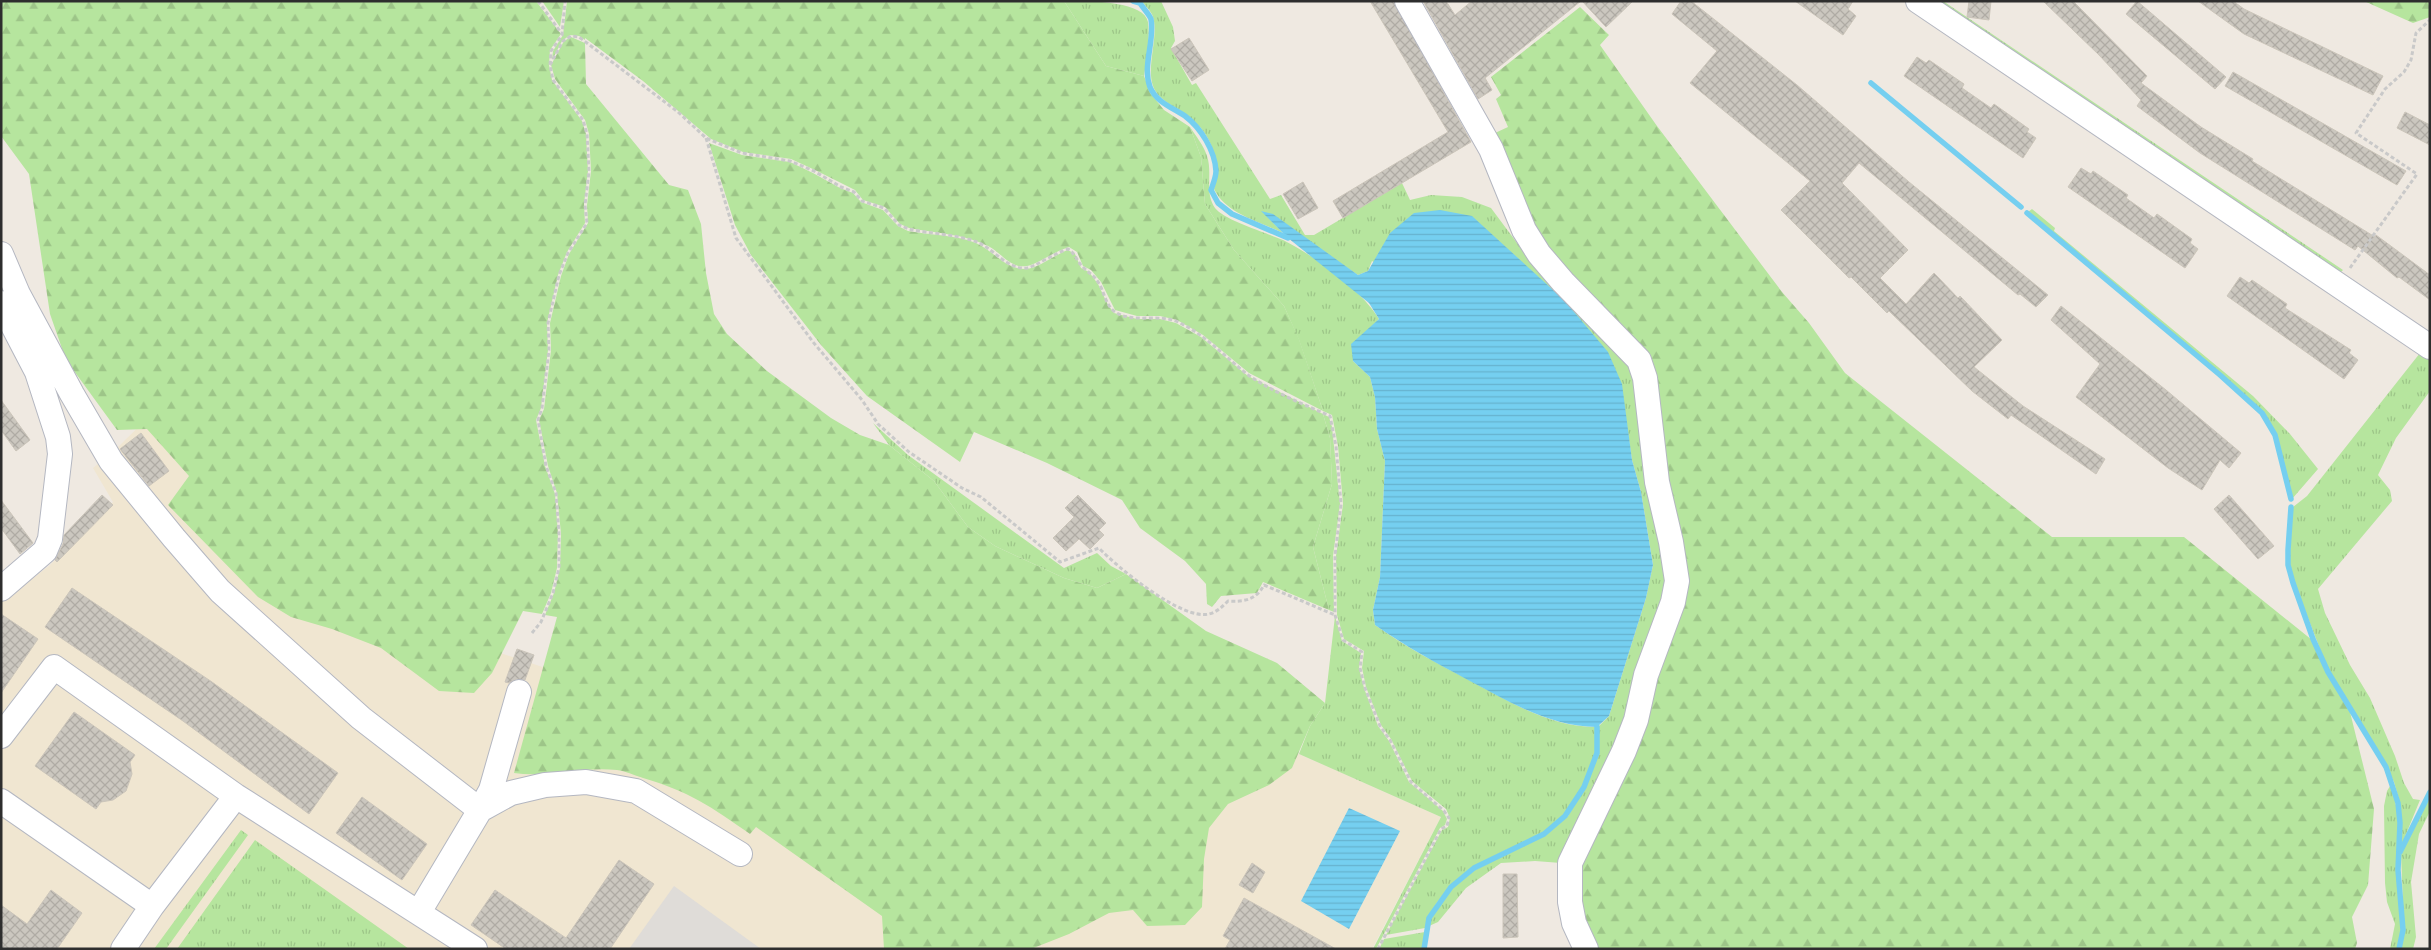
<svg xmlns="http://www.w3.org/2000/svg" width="2431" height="950" viewBox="0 0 2431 950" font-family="'Titillium Web',sans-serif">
<defs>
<pattern id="grass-tufts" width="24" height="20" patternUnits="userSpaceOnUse" patternTransform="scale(1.25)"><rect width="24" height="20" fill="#b6e59e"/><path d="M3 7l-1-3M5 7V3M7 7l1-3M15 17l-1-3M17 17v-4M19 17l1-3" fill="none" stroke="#9dc588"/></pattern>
<pattern id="forest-firs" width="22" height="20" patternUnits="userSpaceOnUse" patternTransform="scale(1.25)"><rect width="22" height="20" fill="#b6e59e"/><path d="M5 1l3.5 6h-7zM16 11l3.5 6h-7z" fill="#9dc588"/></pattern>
<pattern id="water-rules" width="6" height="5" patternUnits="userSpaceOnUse" patternTransform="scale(1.25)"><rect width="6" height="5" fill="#75cff0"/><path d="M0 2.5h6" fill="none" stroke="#66b2ce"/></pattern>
<pattern id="building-cross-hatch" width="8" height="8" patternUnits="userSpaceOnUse" patternTransform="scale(1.25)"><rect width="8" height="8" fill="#cbc7bf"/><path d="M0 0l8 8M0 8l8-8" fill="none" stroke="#afaba4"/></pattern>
</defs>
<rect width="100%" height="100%" fill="#efe9e1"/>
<path fill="#f0e6d1" d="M 176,390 L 326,595 L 720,726 L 1239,725 L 1299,754 L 1441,817 L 1372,949 L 1,949 L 1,602 L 49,566 L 113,502 L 93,468 L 116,449 Z"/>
<path fill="url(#grass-tufts)" d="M 1064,1 C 1085,1 1144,0 1148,22 C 1150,39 1147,59 1144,76 L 1106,66 Z
M 1142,1 L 1161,1 L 1173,27 L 1175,41 L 1171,48 L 1192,85 L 1196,83 L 1270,199 L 1281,195 L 1305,235 L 1314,235 L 1402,183 L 1410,200 L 1431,195 L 1462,197 L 1491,208 L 1523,251 L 1633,362 L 1668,577 L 1627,724 L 1561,863 L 1535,861 L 1501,863 L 1466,888 L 1438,922 L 1429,926 L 1431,919 L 1451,889 L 1475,870 L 1546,835 L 1568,816 L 1585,787 L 1599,753 L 1599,726 L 1609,716 L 1646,598 L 1653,565 L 1641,492 L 1632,460 L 1627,426 L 1372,261 L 1368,271 L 1358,275 L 1262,211 L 1283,233 C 1259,221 1226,214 1214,189 C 1222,160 1210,130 1184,113 C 1173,105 1158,100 1153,86 C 1146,67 1159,35 1153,17 C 1152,12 1145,6 1142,1 Z
M 1933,1 L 1943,1 L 2343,270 L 2338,275 Z
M 1190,127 C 1196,136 1204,146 1207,156 C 1213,174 1204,192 1215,208 C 1224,220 1267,233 1283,240 C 1316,257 1360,288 1379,319 L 1362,337 L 1353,361 L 1370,377 L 1375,397 L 1377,429 L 1385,461 L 1380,577 L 1373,610 L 1375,625 C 1406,647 1438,664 1471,681 C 1510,702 1550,727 1595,727 C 1595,735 1597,746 1595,754 C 1588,782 1569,816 1544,833 C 1531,841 1515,845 1502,852 C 1470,867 1435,892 1425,928 L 1386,935 L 1442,830 L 1448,827 L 1450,818 L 1446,809 L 1412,781 L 1391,739 L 1381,725 L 1366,687 L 1362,668 L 1364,651 L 1344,639 L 1337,615 L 1336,556 L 1343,504 L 1338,446 L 1332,415 L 1323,411 L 1299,340 L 1284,306 L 1234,250 L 1205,204 L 1201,157 Z
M 2032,209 L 2055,228 L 2054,231 L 2253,396 L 2290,434 L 2318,469 L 2292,499 L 2277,435 L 2263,412 L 2028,212 Z
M 2420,353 L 2430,360 L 2430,391 L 2396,438 L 2378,475 L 2390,490 L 2392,501 L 2318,589 L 2325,613 L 2350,665 L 2370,698 L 2395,756 L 2404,783 L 2413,799 L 2420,800 L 2402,844 L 2400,803 L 2394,782 L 2380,754 L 2329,672 L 2294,582 L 2289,565 L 2293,507 L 2307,496 Z
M 1323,414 L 1329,417 L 1332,427 L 1340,504 L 1333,556 L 1334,612 L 1329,610 L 1313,547 L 1332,484 L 1330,438 Z
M 873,423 L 908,455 L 1064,568 L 1097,553 L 1111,566 L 1126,574 L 1097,588 L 1064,578 L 995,546 L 968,527 L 934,481 L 889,445 Z
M 1335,616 L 1342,641 L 1361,653 L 1359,668 L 1364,688 L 1378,726 L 1389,741 L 1409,782 L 1443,811 L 1447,819 L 1445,825 L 1440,828 L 1376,949 L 1373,949 L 1441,817 L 1299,754 L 1310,726 L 1325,703 Z
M 2392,783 L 2399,823 L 2397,870 L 2401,930 L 2398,949 L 2390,949 L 2395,924 L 2387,902 L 2385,883 L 2384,806 L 2387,791 Z
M 2430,793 L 2430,811 L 2419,834 L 2411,882 L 2416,937 L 2413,949 L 2400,949 L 2404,930 L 2401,854 Z
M 241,830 L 248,835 L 166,949 L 154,949 Z
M 255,840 L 409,949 L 177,949 Z
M 1425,932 L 1423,949 L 1379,949 L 1384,939 Z"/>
<path fill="url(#forest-firs)" d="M 1,1 L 536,1 L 561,34 L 550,50 L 549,65 L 552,80 L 582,121 L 586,134 L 588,171 L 584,204 L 585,223 L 567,252 L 558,275 L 547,323 L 548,350 L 541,408 L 536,420 L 545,466 L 555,494 L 558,534 L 557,568 L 551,593 L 542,614 L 523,611 L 492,673 L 474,693 L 439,691 L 381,648 L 332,629 L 291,617 L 258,597 L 168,505 L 189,476 L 147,429 L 117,430 L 66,360 L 50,314 L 29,174 L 1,136 Z
M 542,1 L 564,1 L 560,27 Z
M 567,1 L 1064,1 L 1106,66 L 1144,76 L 1151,94 L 1164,110 L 1190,127 L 1201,157 L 1205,204 L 1234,250 L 1284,306 L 1299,339 L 1323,411 L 1249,373 L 1203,335 L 1177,320 L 1160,316 L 1137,316 L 1115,310 L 1101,282 L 1091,270 L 1083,266 L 1077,252 L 1069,247 C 1055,251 1036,265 1027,266 C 1010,269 1001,252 988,246 C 964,234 935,233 909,228 L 900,224 L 885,207 L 863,200 L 855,190 L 815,170 L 791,159 L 743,152 L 711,139 L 643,81 L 585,38 L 585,40 L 579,36 L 570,35 L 562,41 L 552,60 L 553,51 L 563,35 Z
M 2364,1 L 2430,1 L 2430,17 L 2413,23 Z
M 1580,7 L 1609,35 L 1600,45 L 1657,126 L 1782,292 L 1809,323 L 1845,373 L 2052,537 L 2184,537 L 2312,640 L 2327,673 L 2350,712 L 2374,809 L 2368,885 L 2352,917 L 2357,943 L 2355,949 L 1591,949 L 1576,876 L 1675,607 L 1648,374 L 1546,255 L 1495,133 L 1508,127 L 1496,99 L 1501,95 L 1491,77 Z
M 571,37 L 585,43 L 586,84 L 669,185 L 688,190 L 701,224 L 706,273 L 714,314 L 727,334 L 767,371 L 831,418 L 860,435 L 889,445 L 934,481 L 968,527 L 995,546 L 1064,578 L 1097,588 L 1126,574 L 1206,631 L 1277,663 L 1325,703 L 1310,726 L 1292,768 L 1269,785 L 1228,804 L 1209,828 L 1204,859 L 1202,907 L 1185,925 L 1147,926 L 1133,910 L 1109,913 L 1069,934 L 1031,949 L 884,949 L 882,916 L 756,827 L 750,834 C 712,807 688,791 643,778 C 634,775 625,771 617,770 C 583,766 548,778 514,773 L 557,617 L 545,615 L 554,593 L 560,568 L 561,534 L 557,493 L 548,466 L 539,420 L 544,409 L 551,350 L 550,323 L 561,276 L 569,254 L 588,223 L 587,205 L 591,171 L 589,134 L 585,120 L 555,79 L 551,65 L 564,41 Z
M 709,143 L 742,155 L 790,162 L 813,173 L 840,188 L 853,193 L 861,202 L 883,210 L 898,226 L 908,231 C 930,235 956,235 976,243 C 994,251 1006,270 1026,269 C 1037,269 1056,254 1068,250 L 1075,254 L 1081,268 L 1089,272 L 1098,284 L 1108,305 L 1114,313 L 1137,319 L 1160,319 L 1176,323 L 1201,337 L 1248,376 L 1323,414 L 1330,438 L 1332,484 L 1313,547 L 1329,610 L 1263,582 L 1257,593 L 1221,596 L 1212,607 L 1207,604 L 1206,584 L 1185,561 L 1140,528 L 1122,500 L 1047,463 L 974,432 L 960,462 L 867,396 L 821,345 L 751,255 L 735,225 Z"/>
<path fill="#dfdcd8" d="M 674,886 L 761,949 L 629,949 Z"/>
<path fill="url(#water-rules)" d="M 1440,210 L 1472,216 L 1564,300 L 1608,352 L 1622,384 L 1632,460 L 1641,492 L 1653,565 L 1646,598 L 1609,716 L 1597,727 C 1550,727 1508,701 1468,680 C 1436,663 1405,646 1375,625 L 1373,610 L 1380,577 L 1385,461 L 1377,429 L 1375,397 L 1370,377 L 1353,361 L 1351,344 L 1379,319 L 1369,303 L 1288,238 L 1261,211 L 1273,214 L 1358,275 L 1368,271 L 1390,233 L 1414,213 Z
M 1349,808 L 1400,831 L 1349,929 L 1301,901 Z"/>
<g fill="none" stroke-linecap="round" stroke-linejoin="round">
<path stroke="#75cff0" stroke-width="5.5" d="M 1133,1 L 1140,3 C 1143,8 1149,14 1151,19 C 1155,41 1142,66 1150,87 C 1156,102 1173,108 1185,116 C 1201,128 1215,151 1216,171 C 1216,177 1213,184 1211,190 L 1218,203 L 1232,214 L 1288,238
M 1871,83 L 2021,207
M 2027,213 L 2220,375 L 2262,413 L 2275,435 L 2291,499
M 2291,507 L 2288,550 L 2288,565 L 2293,583 L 2313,639 L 2328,672 L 2386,767 L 2398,803 L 2400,823 L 2398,870 L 2403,930 L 2399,949
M 2400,852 L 2430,792
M 1424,949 L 1429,918 L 1451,887 L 1474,868 L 1544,834 L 1565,816 L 1584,787 L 1597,753 L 1597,727"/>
</g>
<path fill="url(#building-cross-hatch)" stroke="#cbc5ba" d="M 1370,1 L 1393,1 L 1471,142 L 1343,218 L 1333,201 L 1448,132 Z
M 1423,1 L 1446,1 L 1455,15 L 1472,1 L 1581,1 L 1485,78 L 1492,90 L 1478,99 Z
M 1582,1 L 1633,1 L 1606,27 Z
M 1681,1 L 1691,1 L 1797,85 L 1909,182 L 2048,295 L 2036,307 L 2020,294 L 2018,295 L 1859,163 L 1842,183 L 1908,250 L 1880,278 L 1906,304 L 1934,273 L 1958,298 L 1960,296 L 2002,340 L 1974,367 L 2023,406 L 2105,459 L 2096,474 L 2011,415 L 2008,419 L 1972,391 L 1889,311 L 1887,313 L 1851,277 L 1849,278 L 1781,210 L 1810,181 L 1690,83 L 1717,51 L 1672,14 Z
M 1795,1 L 1853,1 L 1848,9 L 1856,16 L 1843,35 Z
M 1969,1 L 1991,1 L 1989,20 L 1967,17 Z
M 2043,1 L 2073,1 L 2147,76 L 2141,83 L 2201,127 L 2253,159 L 2252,161 L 2375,237 L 2376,235 L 2430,275 L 2430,300 L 2399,277 L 2397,278 L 2358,246 L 2355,250 L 2200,153 L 2137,106 L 2141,100 L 2099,55 Z
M 2137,1 L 2226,77 L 2215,89 L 2126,14 Z
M 2198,1 L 2233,1 L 2244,9 L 2383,76 L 2373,95 L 2244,34 Z
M 1189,38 L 1209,70 L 1192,81 L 1171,49 Z
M 1917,57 L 1926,63 L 1929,60 L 1964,84 L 1962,88 L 1991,108 L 1994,104 L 2029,129 L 2027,132 L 2036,138 L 2023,158 L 1904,76 Z
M 2233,72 L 2406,171 L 2397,185 L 2225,86 Z
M 2405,112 L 2430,125 L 2430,145 L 2397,128 Z
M 2081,168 L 2091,174 L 2093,171 L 2128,195 L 2126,198 L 2154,218 L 2157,214 L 2192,239 L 2190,243 L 2198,249 L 2185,268 L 2068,187 Z
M 1303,182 L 1318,208 L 1298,219 L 1283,194 Z
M 2240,277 L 2249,283 L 2252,280 L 2287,304 L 2285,308 L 2351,350 L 2349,353 L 2358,360 L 2344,379 L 2227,296 Z
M 2061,306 L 2166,390 L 2241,453 L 2229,468 L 2220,460 L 2202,490 L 2168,468 L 2076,397 L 2100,364 L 2051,320 Z
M 1,400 L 30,440 L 16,451 L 1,430 Z
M 141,433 L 169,471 L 149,486 L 120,449 Z
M 102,495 L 113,505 L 57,562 L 55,560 L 63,544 L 64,535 Z
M 1078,495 L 1106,523 L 1099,530 L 1104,535 L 1090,549 L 1079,539 L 1066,551 L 1053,538 L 1074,517 L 1065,508 Z
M 2229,495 L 2274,546 L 2258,559 L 2214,509 Z
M 1,500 L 33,543 L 20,554 L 1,528 Z
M 72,588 L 212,682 L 338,773 L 309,814 L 183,721 L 45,627 Z
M 1,614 L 38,639 L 1,693 Z
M 517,649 L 534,655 L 525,680 L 516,679 L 509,683 L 505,682 Z
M 74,712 L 135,755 L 130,762 L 132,774 L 126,791 L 113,800 L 101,802 L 96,809 L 35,766 Z
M 362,797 L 427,844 L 402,880 L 336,833 Z
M 619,860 L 654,884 L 610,949 L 506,949 L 471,925 L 495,890 L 566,938 Z
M 1252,863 L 1265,872 L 1253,893 L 1239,885 Z
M 1503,874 L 1517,874 L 1518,937 L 1503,938 Z
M 51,890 L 82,913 L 57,949 L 1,949 L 1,905 L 27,924 Z
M 1244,898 L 1336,949 L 1225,949 L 1230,940 L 1223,936 Z"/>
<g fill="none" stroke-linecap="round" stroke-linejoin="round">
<defs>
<path id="minor" d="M 1407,1 L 1491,149 L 1524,230 L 1539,254 L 1563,282 L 1639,360 L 1645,378 L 1657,482 L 1671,542 L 1677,581 L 1673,602 L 1646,675 L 1636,720 L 1624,751 L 1570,863 L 1570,902 L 1574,923 L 1586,949
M 1918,1 L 2430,347
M 1,254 L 18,294 L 72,394 L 111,461 L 174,538 L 220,591 L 361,718 L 480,810 L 491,790 L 519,692
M 1,303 L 37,372 L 58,437 L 60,454 L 50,539 L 45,551 L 1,589
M 1,736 L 54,667 L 236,796 L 475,949
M 1,801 L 152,906
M 419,912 L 480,810 L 511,793 L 545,785 L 586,782 L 636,791 L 740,854
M 123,949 L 152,906 L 236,796"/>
</defs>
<use href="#minor" stroke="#b4b7c1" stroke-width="26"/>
<path stroke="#c9c9c9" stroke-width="3" stroke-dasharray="4 2.5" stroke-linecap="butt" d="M 538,1 L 562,34
M 550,65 L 563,41 L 571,36 L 579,37 L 678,112 L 706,138 L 742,153 L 790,161 L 814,171 L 841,187 L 854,192 L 862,201 L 884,208 L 899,225 L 909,229 C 930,234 956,234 977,242 C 994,249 1007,270 1027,268 C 1034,267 1057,252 1068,249 C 1076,254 1076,260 1082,266 C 1087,272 1094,275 1098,282 C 1104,290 1105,305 1115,312 C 1133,324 1159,313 1178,322 C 1206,335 1225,357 1248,375 C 1273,392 1303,404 1330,416 L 1336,446 L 1341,504 L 1335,556 L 1335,615 L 1343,640 L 1362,652 L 1360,668 L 1365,688 L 1380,726 L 1390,740 L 1411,782 L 1444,811 L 1449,818 L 1447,826 L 1441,829 L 1378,949
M 706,138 L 736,238 L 813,342 L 862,400 L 878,424 L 909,452 L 962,488 L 981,497 L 1060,562 L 1099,548 C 1117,567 1182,621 1209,614 C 1217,612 1222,607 1228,601 C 1244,602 1256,600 1264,585 L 1335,615
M 2350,268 L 2417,174 L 2356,133 L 2385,89 L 2404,72 L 2411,60 L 2416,33 L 2430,20
M 532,633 L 541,622 L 553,593 L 559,568 L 559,534 L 556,493 L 546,466 L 538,420 L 542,408 L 549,350 L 548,323 L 559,275 L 568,253 L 587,223 L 585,205 L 589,171 L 587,134 L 583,120 L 553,80 L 550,65 L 551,51 L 562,35 L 565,1"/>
<use href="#minor" stroke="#fff" stroke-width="24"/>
</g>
<rect width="2431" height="950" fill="none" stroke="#2e2e2e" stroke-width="5"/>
</svg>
